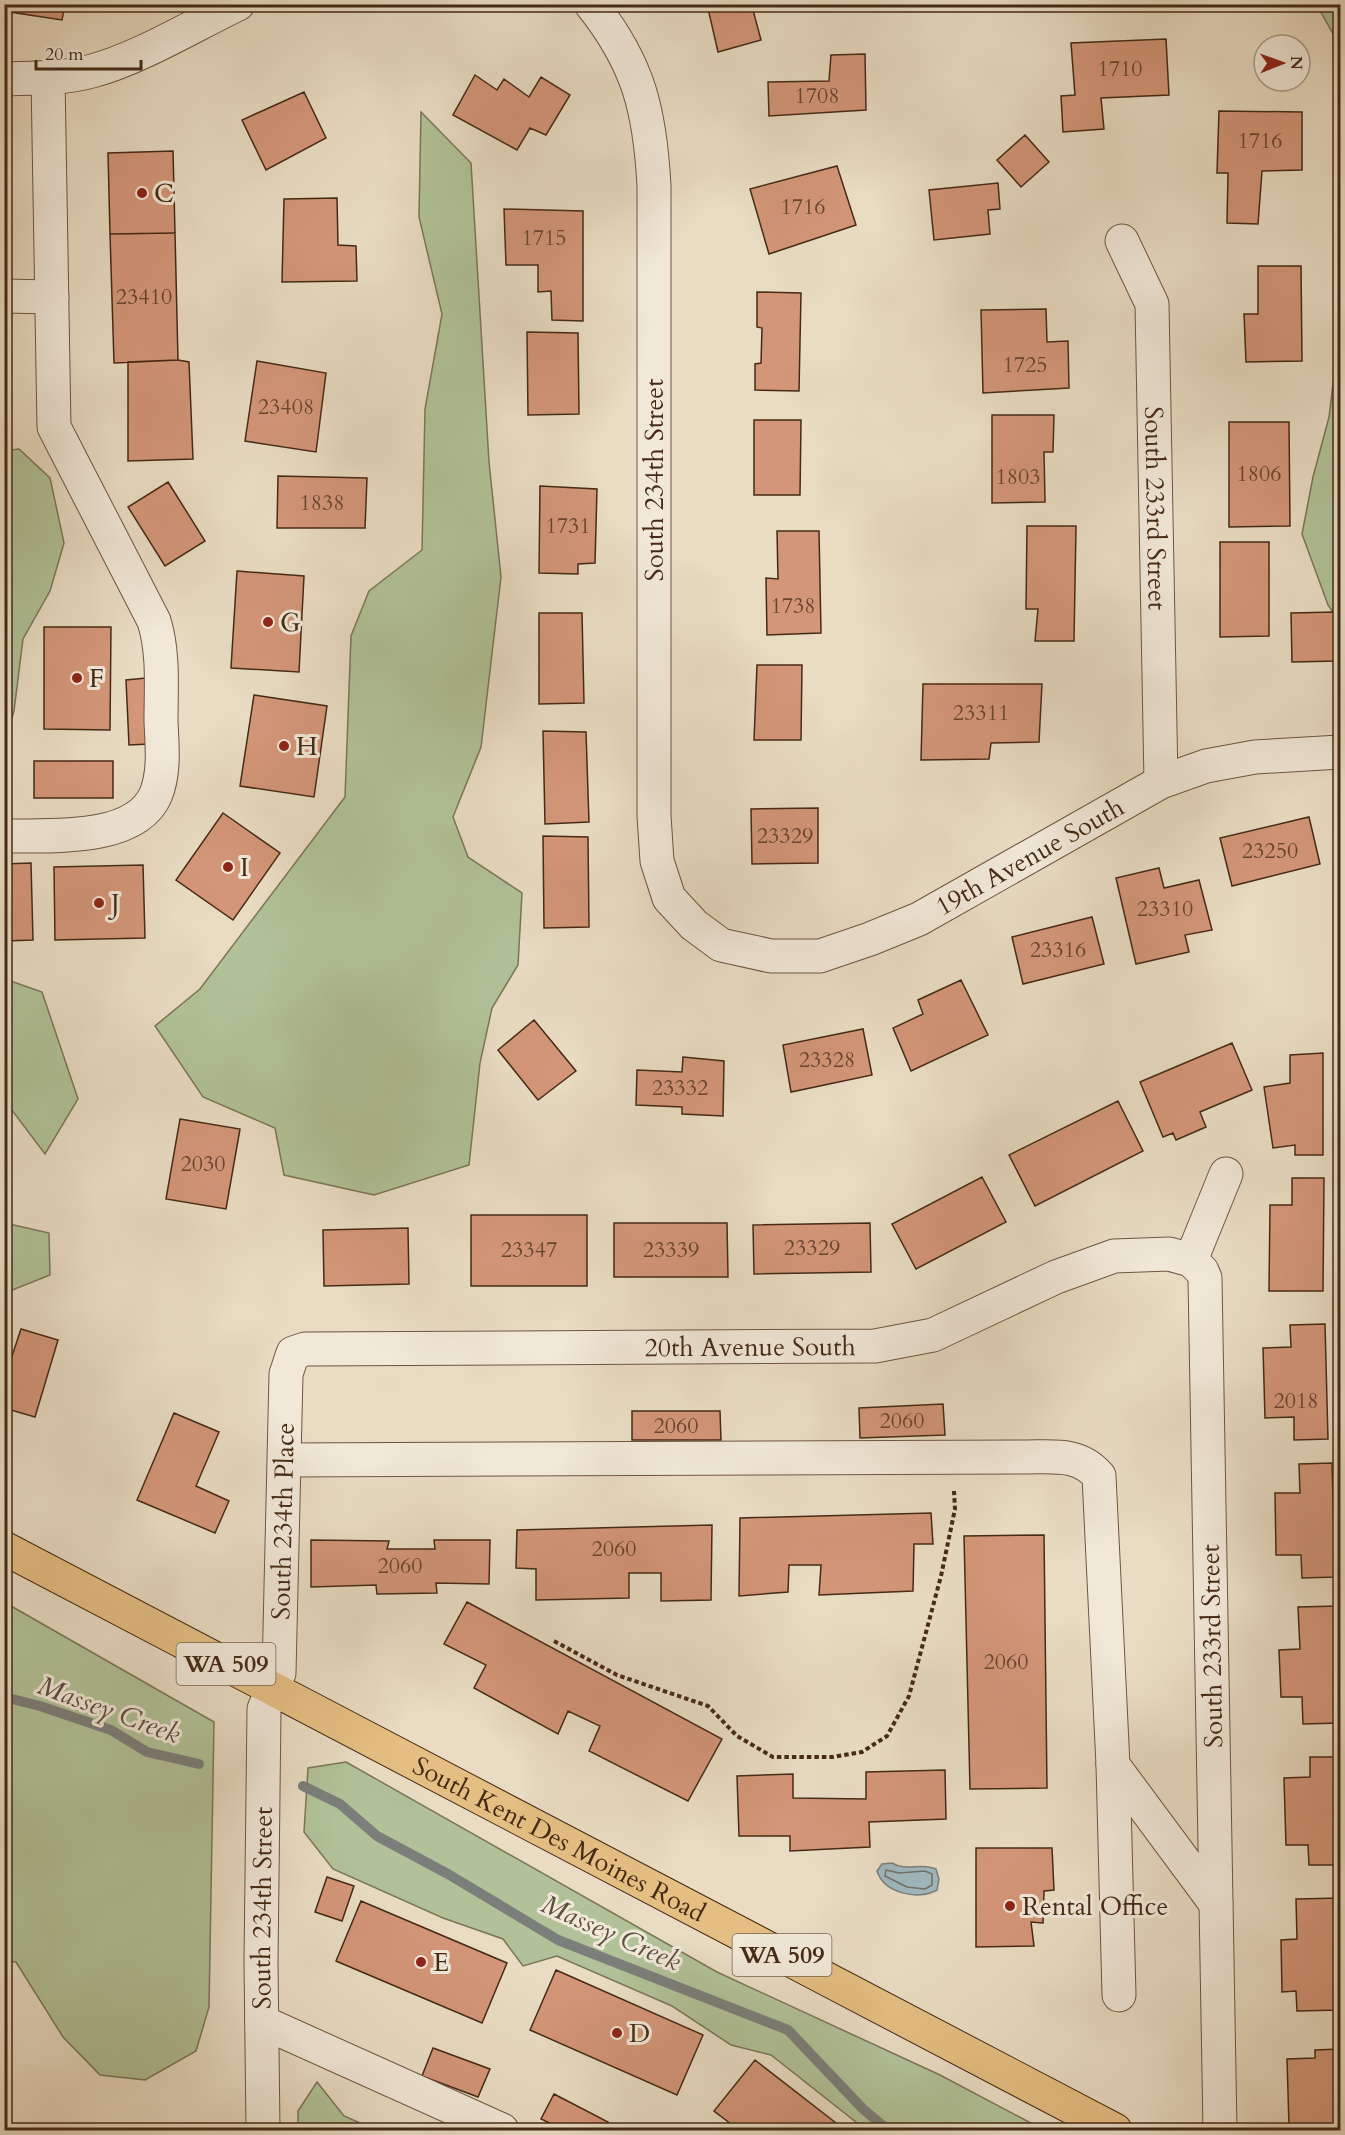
<svg xmlns="http://www.w3.org/2000/svg" width="1345" height="2135" viewBox="0 0 1345 2135" font-family="Cardo,serif">
<rect width="100%" height="100%" fill="#e9dcc3"/>
<filter id="stains"><feTurbulence type="fractalNoise" baseFrequency=".00333" numOctaves="4"/><feColorMatrix values="0 0 0 0 .2 0 0 0 0 .09 0 0 0 0 .02 0 0 0 .5 -.17"/></filter>
<radialGradient id="worn" r=".72"><stop offset=".6" stop-color="#630" stop-opacity="0"/><stop offset="1" stop-color="#630" stop-opacity=".3"/></radialGradient>
<path fill="#b1c298" stroke="#7b7656" stroke-width="1.5" d="M 1317,5 L 1340,5 L 1340,623 L 1328,605 L 1302,534 L 1313,477 L 1329,417 L 1339,334 L 1333,34 Z
M 421,112 L 471,163 L 489,462 L 501,577 L 481,747 L 453,817 L 468,857 L 522,893 L 518,965 L 492,1008 L 480,1063 L 469,1165 L 374,1195 L 284,1175 L 275,1128 L 203,1097 L 155,1026 L 200,989 L 345,797 L 351,636 L 369,591 L 422,550 L 425,409 L 442,314 L 419,217 Z
M 19,449 L 50,478 L 64,543 L 50,591 L 23,639 L 14,711 L 5,742 L 4,451 Z
M 5,979 L 42,992 L 78,1099 L 45,1154 L 5,1101 Z
M 5,1223 L 49,1233 L 50,1275 L 5,1293 Z
M 4,1602 L 214,1722 L 209,2007 L 196,2051 L 145,2080 L 100,2075 L 63,2037 L 16,1962 L 5,1961 Z
M 346,1762 L 717,1972 L 940,2075 L 1044,2130 L 866,2130 L 771,2055 L 731,2045 L 672,2006 L 557,1956 L 523,1966 L 503,1939 L 443,1918 L 333,1869 L 304,1832 L 308,1768 Z
M 317,2082 L 344,2116 L 376,2130 L 298,2130 L 298,2111 Z"/>
<path fill="#9fb8bf" stroke="#7b7f7b" stroke-width="1.5" d="M 5,381 L 11,381 L 10,408 L 5,407 Z
M 892,1863 C 906,1872 921,1862 936,1869 L 939,1879 L 937,1890 C 918,1901 884,1893 877,1871 L 882,1864 Z"/>
<g fill="none" stroke-linecap="round" stroke-linejoin="round">
<path stroke="#72716a" stroke-width="1.5" d="M 886,1870 L 899,1873 L 925,1871 L 932,1874 L 932,1885 L 925,1889 L 907,1887 L 885,1876 Z"/>
<path stroke="#7b7f7b" stroke-width="10" d="M 4,1697 L 40,1706 L 111,1730 L 147,1752 L 199,1764
M 303,1786 L 340,1804 L 377,1836 L 448,1874 L 558,1940 L 788,2030 L 863,2109 L 888,2130"/>
</g>
<path fill="#d39678" stroke="#452a15" stroke-width="1.5" d="M 11,4 L 65,4 L 62,20 L 10,12 Z
M 707,4 L 778,4 L 753,10 L 761,40 L 718,52 Z
M 1166,39 L 1169,95 L 1101,98 L 1104,129 L 1063,132 L 1061,96 L 1075,95 L 1071,43 Z
M 865,54 L 866,110 L 769,116 L 768,82 L 829,81 L 831,55 Z
M 475,75 L 497,90 L 504,79 L 529,97 L 541,77 L 570,95 L 546,135 L 530,128 L 517,150 L 453,115 Z
M 304,92 L 326,138 L 266,170 L 242,120 Z
M 1219,111 L 1302,112 L 1302,170 L 1262,171 L 1258,224 L 1227,223 L 1228,173 L 1217,173 Z
M 1025,135 L 1049,162 L 1021,187 L 997,160 Z
M 173,151 L 175,233 L 110,234 L 108,153 Z
M 837,166 L 856,225 L 769,254 L 750,189 Z
M 998,183 L 1000,209 L 988,210 L 990,234 L 934,240 L 929,190 Z
M 337,198 L 338,245 L 356,246 L 357,281 L 282,282 L 284,199 Z
M 504,209 L 583,211 L 583,321 L 552,320 L 551,291 L 538,292 L 538,265 L 506,265 Z
M 175,233 L 178,360 L 114,363 L 110,234 Z
M 1258,266 L 1301,266 L 1302,361 L 1246,362 L 1244,314 L 1258,314 Z
M 757,292 L 801,293 L 799,391 L 755,390 L 755,364 L 761,363 L 762,328 L 757,327 Z
M 1046,309 L 1047,342 L 1068,341 L 1069,388 L 983,393 L 981,310 Z
M 527,332 L 578,333 L 579,414 L 528,415 Z
M 178,360 L 189,362 L 193,459 L 128,461 L 128,362 Z
M 257,361 L 326,373 L 316,452 L 245,441 Z
M 992,415 L 1054,415 L 1053,452 L 1044,452 L 1045,502 L 992,503 Z
M 754,420 L 801,420 L 800,495 L 754,495 Z
M 1229,422 L 1289,422 L 1290,526 L 1229,527 Z
M 278,476 L 367,478 L 365,528 L 277,528 Z
M 168,482 L 205,541 L 165,566 L 128,507 Z
M 540,486 L 597,489 L 595,563 L 578,564 L 578,574 L 539,573 Z
M 1027,526 L 1076,526 L 1074,641 L 1035,641 L 1038,609 L 1026,609 Z
M 777,531 L 819,531 L 821,633 L 767,635 L 766,578 L 778,579 Z
M 1220,542 L 1269,542 L 1269,636 L 1220,637 Z
M 237,571 L 304,576 L 299,672 L 231,668 Z
M 1335,612 L 1337,661 L 1292,662 L 1291,613 Z
M 539,613 L 582,613 L 584,703 L 539,704 Z
M 44,627 L 111,627 L 110,730 L 44,729 Z
M 757,665 L 802,665 L 801,740 L 754,740 Z
M 146,678 L 149,744 L 129,745 L 126,680 Z
M 923,684 L 1042,684 L 1039,742 L 991,743 L 989,759 L 921,760 Z
M 254,695 L 327,706 L 314,797 L 240,786 Z
M 543,731 L 586,732 L 589,822 L 545,824 Z
M 34,761 L 113,761 L 113,798 L 34,798 Z
M 818,808 L 818,863 L 752,864 L 751,809 Z
M 223,813 L 280,853 L 233,920 L 176,880 Z
M 1309,817 L 1320,864 L 1232,886 L 1220,838 Z
M 543,836 L 588,837 L 589,927 L 544,928 Z
M 31,863 L 33,940 L 4,941 L 4,864 Z
M 143,865 L 145,938 L 55,940 L 54,867 Z
M 1159,868 L 1164,888 L 1199,880 L 1212,930 L 1185,935 L 1189,952 L 1136,964 L 1116,878 Z
M 1092,917 L 1104,964 L 1023,984 L 1012,937 Z
M 961,980 L 988,1035 L 911,1071 L 893,1028 L 923,1014 L 918,1000 Z
M 534,1020 L 576,1071 L 538,1100 L 498,1050 Z
M 863,1029 L 872,1075 L 791,1092 L 783,1045 Z
M 1232,1043 L 1252,1090 L 1200,1112 L 1206,1127 L 1176,1140 L 1173,1133 L 1163,1137 L 1140,1082 Z
M 1323,1053 L 1323,1155 L 1295,1155 L 1295,1145 L 1273,1148 L 1264,1087 L 1290,1083 L 1290,1055 Z
M 683,1057 L 724,1061 L 723,1116 L 682,1114 L 682,1107 L 636,1105 L 637,1070 L 682,1072 Z
M 1118,1101 L 1143,1151 L 1035,1206 L 1009,1155 Z
M 180,1119 L 240,1129 L 226,1209 L 166,1199 Z
M 982,1177 L 1006,1222 L 916,1269 L 892,1224 Z
M 1292,1178 L 1324,1178 L 1323,1291 L 1269,1291 L 1270,1205 L 1292,1205 Z
M 471,1215 L 587,1215 L 587,1286 L 471,1286 Z
M 614,1223 L 727,1223 L 728,1277 L 614,1277 Z
M 870,1223 L 871,1272 L 754,1274 L 753,1225 Z
M 408,1228 L 409,1284 L 324,1286 L 323,1230 Z
M 1325,1324 L 1328,1439 L 1294,1440 L 1294,1417 L 1265,1418 L 1263,1348 L 1291,1347 L 1290,1325 Z
M 21,1329 L 58,1340 L 35,1417 L 4,1408 L 4,1360 L 10,1362 Z
M 943,1404 L 945,1435 L 860,1438 L 859,1408 Z
M 632,1411 L 720,1411 L 721,1440 L 632,1440 Z
M 174,1413 L 219,1432 L 196,1486 L 229,1501 L 215,1533 L 137,1500 Z
M 1332,1463 L 1335,1577 L 1302,1578 L 1301,1555 L 1276,1555 L 1275,1493 L 1300,1493 L 1299,1464 Z
M 931,1513 L 933,1544 L 914,1544 L 913,1591 L 819,1595 L 821,1565 L 789,1565 L 788,1592 L 739,1596 L 740,1518 Z
M 712,1525 L 711,1600 L 661,1601 L 661,1573 L 629,1573 L 629,1598 L 536,1600 L 536,1569 L 516,1568 L 517,1530 Z
M 1044,1535 L 1047,1788 L 970,1789 L 964,1536 Z
M 311,1540 L 389,1541 L 387,1549 L 435,1549 L 434,1540 L 490,1540 L 489,1584 L 436,1583 L 437,1593 L 377,1594 L 376,1585 L 311,1587 Z
M 467,1602 L 722,1739 L 688,1801 L 589,1751 L 600,1726 L 568,1711 L 558,1734 L 474,1688 L 486,1665 L 444,1644 Z
M 1338,1606 L 1340,1723 L 1303,1724 L 1302,1697 L 1281,1697 L 1279,1650 L 1300,1649 L 1298,1607 Z
M 1310,1757 L 1337,1757 L 1340,1865 L 1309,1865 L 1308,1845 L 1286,1845 L 1284,1778 L 1310,1777 Z
M 945,1770 L 946,1819 L 869,1822 L 870,1847 L 790,1851 L 790,1836 L 739,1836 L 737,1776 L 793,1774 L 793,1798 L 866,1799 L 866,1772 Z
M 976,1848 L 1052,1848 L 1054,1890 L 1044,1891 L 1043,1923 L 1031,1922 L 1034,1946 L 976,1947 Z
M 327,1877 L 354,1886 L 342,1921 L 315,1912 Z
M 1340,1898 L 1340,2010 L 1297,2011 L 1296,1991 L 1282,1992 L 1281,1940 L 1297,1939 L 1296,1899 Z
M 361,1901 L 507,1963 L 482,2023 L 336,1961 Z
M 556,1970 L 703,2035 L 677,2095 L 530,2030 Z
M 433,2048 L 490,2069 L 478,2097 L 422,2076 Z
M 1340,2049 L 1340,2130 L 1314,2130 L 1314,2125 L 1289,2126 L 1287,2059 L 1315,2058 L 1315,2050 Z
M 755,2060 L 845,2130 L 739,2130 L 714,2111 Z
M 554,2094 L 608,2122 L 603,2130 L 564,2130 L 541,2119 Z"/>
<g fill="none" stroke-linecap="round" stroke-linejoin="round">
<defs>
<g id="minor">
<path id="s1" d="M 591,4 C 639,64 650,111 654,186 L 654,816 L 657,861 L 669,898 L 694,925 L 721,945 L 771,956 L 820,956 L 870,939 L 919,919 L 1161,782 L 1206,766 L 1255,757 L 1340,752"/>
<path d="M 4,79 C 34,78 63,79 92,71 C 138,59 194,25 238,4"/>
<path id="s2" d="M 1122,241 L 1152,304 L 1161,782"/>
<path d="M 4,296 L 52,297"/>
<path d="M 4,836 C 47,835 136,843 156,794 C 165,771 162,745 161,721 C 161,688 164,653 154,621 L 54,427 L 48,78"/>
<path d="M 286,1460 L 1027,1457 C 1055,1457 1079,1453 1099,1476 L 1113,1765 L 1216,1904"/>
<path d="M 1113,1765 L 1119,1995"/>
<path d="M 262,2022 L 502,2130"/>
<path id="s3" d="M 263,2130 L 261,1962 L 264,1709 L 279,1673 L 286,1374 L 293,1353 L 305,1349 L 875,1346 L 933,1335 L 1056,1277 L 1114,1256 L 1169,1254 L 1191,1260"/>
<path d="M 1220,2130 L 1205,1278 L 1202,1271 L 1191,1260 L 1226,1174"/>
</g>
<g id="major">
<path id="s4" d="M 4,1548 L 1115,2130"/>
</g>
</defs>
<use href="#minor" stroke="#6e5640" stroke-width="35"/>
<use href="#major" stroke="#452a15" stroke-width="35"/>
<path stroke="#452a15" stroke-width="4" stroke-dasharray="4.5 3" stroke-linecap="butt" d="M 554,1641 L 617,1675 L 708,1706 L 737,1736 L 773,1757 L 832,1757 L 862,1752 L 887,1736 L 909,1696 L 941,1576 L 955,1509 L 954,1491"/>
<use href="#minor" stroke="#f1e8d8" stroke-width="33"/>
<use href="#major" stroke="#e4be82" stroke-width="33"/>
</g>
<g fill="#8f2418" stroke="#f1e8d8" stroke-width="2">
<circle cx="142" cy="193" r="6"/>
<circle cx="268" cy="622" r="6"/>
<circle cx="77" cy="678" r="6"/>
<circle cx="284" cy="746" r="6"/>
<circle cx="228" cy="867" r="6"/>
<circle cx="99" cy="903" r="6"/>
<circle cx="1010" cy="1906" r="6"/>
<circle cx="421" cy="1962" r="6"/>
<circle cx="617" cy="2033" r="6"/>
</g>
<g text-anchor="middle" dominant-baseline="central" stroke-width="6" stroke-linejoin="round" paint-order="stroke">
<g font-size="22" fill="#68452e">
<text x="1120" y="69">1710</text>
<text x="817" y="96">1708</text>
<text x="1260" y="141">1716</text>
<text x="803" y="207">1716</text>
<text x="544" y="238">1715</text>
<text x="144" y="297">23410</text>
<text x="1025" y="365">1725</text>
<text x="286" y="407">23408</text>
<text x="1259" y="474">1806</text>
<text x="1018" y="477">1803</text>
<text x="322" y="503">1838</text>
<text x="568" y="526">1731</text>
<text x="793" y="606">1738</text>
<text x="981" y="713">23311</text>
<text x="785" y="836">23329</text>
<text x="1270" y="851">23250</text>
<text x="1165" y="909">23310</text>
<text x="1058" y="950">23316</text>
<text x="827" y="1060">23328</text>
<text x="680" y="1088">23332</text>
<text x="203" y="1164">2030</text>
<text x="812" y="1248">23329</text>
<text x="529" y="1250">23347</text>
<text x="671" y="1250">23339</text>
<text x="1296" y="1401">2018</text>
<text x="902" y="1421">2060</text>
<text x="676" y="1426">2060</text>
<text x="614" y="1549">2060</text>
<text x="400" y="1566">2060</text>
<text x="1006" y="1662">2060</text>
</g>
<g fill="#f1e8d8" stroke="#796350" stroke-width="1.5">
<rect x="176.5" y="1643" width="99" height="42" rx="4.5"/>
<rect x="732.5" y="1934" width="99" height="42" rx="4.5"/>
</g>
<g font-size="24" font-weight="bold" fill="#452a15">
<text x="226" y="1664">WA 509</text>
<text x="782" y="1955">WA 509</text>
</g>
<g font-size="26" fill="#452a15" stroke="#f1e8d8" text-anchor="start">
<text x="154" y="193">C</text>
<text x="280" y="622">G</text>
<text x="89" y="678">F</text>
<text x="296" y="746">H</text>
<text x="240" y="867">I</text>
<text x="111" y="903">J</text>
<text x="1022" y="1906">Rental Office</text>
<text x="433" y="1962">E</text>
<text x="629" y="2033">D</text>
</g>
<g font-size="26" fill="#452a15" stroke="#f1e8d8">
<text transform="translate(654 480) rotate(-90)">South 234th Street</text>
<text stroke="none"><textPath href="#s2" startOffset="274">South 233rd Street</textPath></text>
<text stroke="none"><textPath href="#s1" startOffset="1314">19th Avenue South</textPath></text>
<text stroke="none"><textPath href="#s3" startOffset="1239">20th Avenue South</textPath></text>
<text stroke="none"><textPath href="#s3" startOffset="612">South 234th Place</textPath></text>
<text transform="translate(1212 1646) rotate(-91)">South 233rd Street</text>
<text stroke="none"><textPath href="#s4" startOffset="627">South Kent Des Moines Road</textPath></text>
<text stroke="none"><textPath href="#s3" startOffset="222">South 234th Street</textPath></text>
</g>
<g font-size="27" font-style="italic" fill="#5c4e40" stroke="#f1e8d8">
<text transform="translate(109 1710) rotate(20)">Massey Creek</text>
<text transform="translate(611 1933) rotate(24)">Massey Creek</text>
</g>
</g>
<rect width="1345" height="2135" fill="none" stroke="#e9dcc3" stroke-width="24"/>
<rect x="6" y="6" width="1333" height="2123" fill="none" stroke="#452a15" stroke-width="3"/>
<rect x="12" y="12" width="1321" height="2111" fill="none" stroke="#452a15" stroke-width="1.5"/>
<g transform="translate(1282 63) rotate(89)"><circle r="28" fill="#f1e8d8" stroke="#ac9c8a" stroke-width="1.5"/>
<path d="M0-4.5L10 22L0 15L-10 22Z" fill="#8f2418"/>
<text y="-9" font-size="16" font-weight="bold" text-anchor="middle" fill="#452a15">N</text>
</g>
<path d="M36 60v9h105v-9" fill="none" stroke="#452a15" stroke-width="3"/>
<text x="45" y="60" font-size="18" fill="#452a15" stroke="#f1e8d8" stroke-width="4.5" paint-order="stroke">20 m</text>
<rect width="100%" height="100%" filter="url(#stains)"/>
<rect width="100%" height="100%" fill="url(#worn)"/>
</svg>
